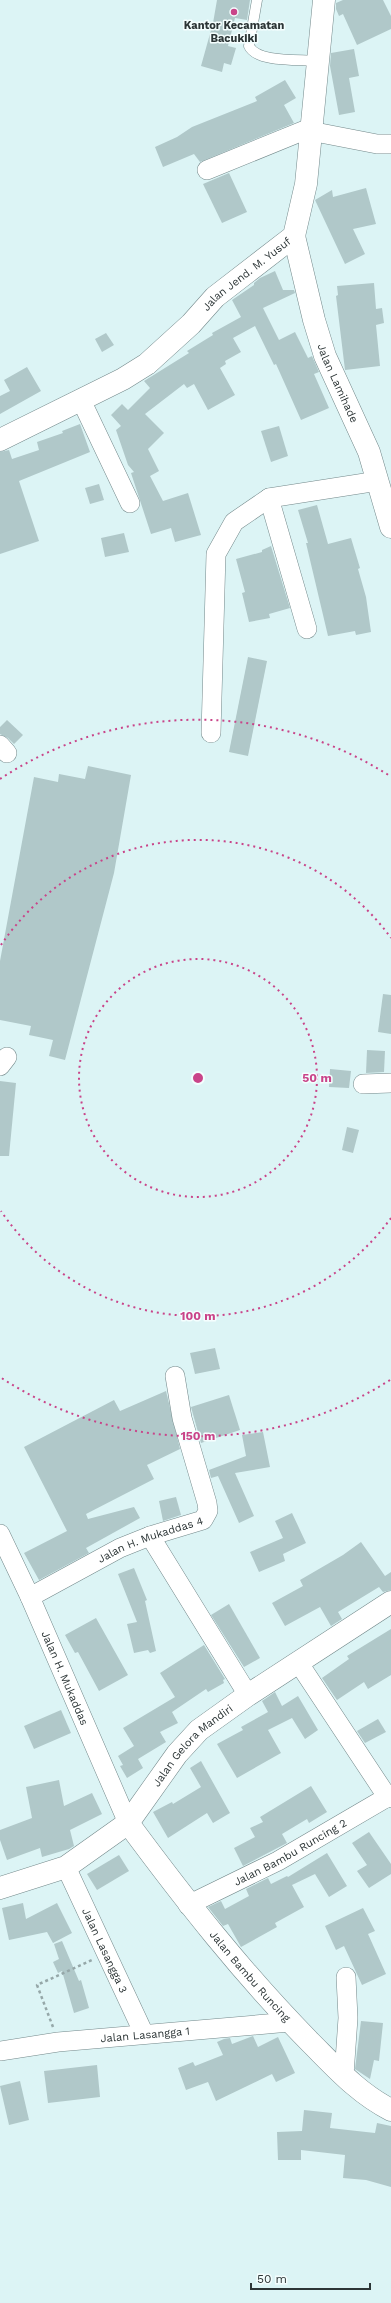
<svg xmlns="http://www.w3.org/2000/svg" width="391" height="2303" font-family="'Work Sans',sans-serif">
	<rect width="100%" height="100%" fill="#dcf4f5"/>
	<g fill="#b0c8c9">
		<polygon points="217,0 250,0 247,20 235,18 228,46 236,48 231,65 224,63 222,72 201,66 213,23"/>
		<polygon points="343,0 383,0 391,16 391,29 357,45 343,14 339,16 336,9 336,3"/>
		<polygon points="354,49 359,76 349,78 355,112 339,115 330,66 331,53"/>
		<polygon points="285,80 296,98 284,105 294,123 200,162 194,154 163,167 155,147 177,137 192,127 257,101 255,97"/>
		<polygon points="229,173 247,212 222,223 203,184"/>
		<polygon points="366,188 376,224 353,229 365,254 345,264 315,200 332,190 333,197"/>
		<polygon points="275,271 283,290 294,290 295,293 263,308 279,340 295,332 308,358 312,356 319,372 314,374 329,408 301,420 276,364 274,365 255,326 233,338 241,352 225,361 226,364 220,368 235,395 208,410 194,384 187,388 184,384 145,414 164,433 148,449 159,471 150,476 163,501 188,493 201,535 175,542 171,528 151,534 131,473 134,472 128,465 116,430 121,426 111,415 122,404 128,410 150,388 144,381 189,353 187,351 213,335 212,333 241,317 232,300 254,285 254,283 260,278"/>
		<polygon points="374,283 376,309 382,308 384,323 376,325 380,366 345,370 336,296 338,295 337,286"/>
		<polygon points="106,333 114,345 102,352 95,339"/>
		<polygon points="27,367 41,391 0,414 0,396 10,391 4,380"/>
		<polygon points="80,424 90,452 19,481 39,541 0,554 0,452 9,450 12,459 39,450 37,442 63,433 62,431"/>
		<polygon points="279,426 288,456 271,462 261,431"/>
		<polygon points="99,484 104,500 90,504 85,488"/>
		<polygon points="317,505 328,544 351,538 360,568 358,569 366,597 371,632 356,635 355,631 328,636 306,543 308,543 298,510"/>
		<polygon points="124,533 129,552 105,557 101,538"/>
		<polygon points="271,546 290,608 269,614 270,618 249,622 242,593 245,592 236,559 262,552 262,550"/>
		<polygon points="248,657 267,661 248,756 229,752"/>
		<polygon points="7,720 23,735 14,744 8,738 0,734 0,727"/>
		<polygon points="88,766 131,775 114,873 65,1060 49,1056 53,1040 29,1035 31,1026 0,1020 0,961 34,777 58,782 59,774 85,779"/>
		<polygon points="383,994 391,995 391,1034 378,1032"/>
		<polygon points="367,1050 385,1051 384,1072 366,1073"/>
		<polygon points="330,1069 351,1071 349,1088 329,1087"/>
		<polygon points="0,1081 16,1083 9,1156 0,1156"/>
		<polygon points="347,1127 359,1130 353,1153 342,1150"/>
		<polygon points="215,1348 220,1369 195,1374 190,1353"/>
		<polygon points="166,1391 180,1449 147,1465 154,1479 86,1514 88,1519 134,1507 140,1518 86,1548 89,1553 39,1580 24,1553 67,1531 24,1447 114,1400 120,1411"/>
		<polygon points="229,1395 240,1430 201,1443 191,1407"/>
		<polygon points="263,1432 270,1467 235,1473 254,1516 239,1523 218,1476 211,1478 209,1470 246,1456 242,1435"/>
		<polygon points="176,1497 181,1515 163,1521 159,1501"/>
		<polygon points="292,1513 306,1543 283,1554 285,1561 259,1572 250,1552 283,1538 275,1521"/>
		<polygon points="361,1542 385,1576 391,1572 391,1590 383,1592 379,1587 338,1612 342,1619 331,1626 320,1607 285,1626 272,1603 303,1586 300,1580 343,1555"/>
		<polygon points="134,1568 147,1600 145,1601 156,1651 150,1653 148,1650 134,1653 127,1624 137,1622 118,1574"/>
		<polygon points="229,1604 260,1658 244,1667 211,1615"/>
		<polygon points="96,1618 128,1675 99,1691 78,1652 75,1653 65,1635"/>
		<polygon points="391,1629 391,1675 368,1689 364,1682 337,1700 322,1678 349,1659 347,1656"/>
		<polygon points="204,1645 225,1679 223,1680 224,1683 208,1692 206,1689 172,1712 178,1723 160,1732 166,1742 138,1759 143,1768 127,1778 120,1766 123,1765 118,1756 134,1746 123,1728 175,1697 160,1673"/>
		<polygon points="275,1692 282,1706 298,1696 318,1730 305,1739 292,1718 268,1730 281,1753 237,1778 217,1744 243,1730 241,1727 268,1712 262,1701"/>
		<polygon points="61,1710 71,1733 34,1749 24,1726"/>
		<polygon points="378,1719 386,1732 365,1743 357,1731"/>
		<polygon points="201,1761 230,1813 213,1823 207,1813 168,1838 153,1812 172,1802 173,1804 201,1787 190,1768"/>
		<polygon points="59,1780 64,1806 92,1793 102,1814 70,1830 74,1846 69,1849 42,1857 40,1848 7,1860 0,1840 0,1830 32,1818 26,1787"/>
		<polygon points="311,1786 327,1812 309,1823 307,1819 282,1834 287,1843 243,1866 234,1848 255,1837 250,1828 263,1822 260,1817"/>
		<polygon points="369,1832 391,1864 391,1874 369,1888 357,1871 367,1865 352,1843"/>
		<polygon points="327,1853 347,1886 329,1897 315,1874 292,1885 304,1907 275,1923 277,1927 241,1947 228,1924 223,1926 208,1907 221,1901 225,1909 249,1896 246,1889 268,1878 271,1884 287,1876 288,1877"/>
		<polygon points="119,1855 129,1871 97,1890 87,1874"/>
		<polygon points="23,1903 26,1919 57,1903 72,1933 53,1943 47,1932 9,1940 2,1908"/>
		<polygon points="363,1908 375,1931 368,1934 386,1974 362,1985 344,1946 336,1950 325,1926"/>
		<polygon points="62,1941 79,1981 81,1980 89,2008 74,2013 62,1971 58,1973 53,1962 59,1959 54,1944"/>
		<polygon points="361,2021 383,2023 379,2061 374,2060 370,2079 355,2069"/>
		<polygon points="253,2036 258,2047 278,2037 295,2073 276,2082 272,2074 216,2101 208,2082 186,2090 178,2068 193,2062 195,2066 223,2055 217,2042 224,2039 230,2038 232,2044"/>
		<polygon points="97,2065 100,2097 48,2103 44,2071"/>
		<polygon points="20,2081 29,2120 9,2125 0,2086"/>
		<polygon points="304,2110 332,2113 330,2128 375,2133 377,2123 391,2126 391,2187 366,2180 343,2178 345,2155 301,2150 301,2160 278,2160 277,2132 302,2131"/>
	</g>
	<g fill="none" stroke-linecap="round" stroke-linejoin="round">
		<g stroke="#73888a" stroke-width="11">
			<path id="lane" d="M257 0 249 46C257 63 300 59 318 61"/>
		</g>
		<g stroke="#73888a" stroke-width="20">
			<g id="street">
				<polyline points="310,131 377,144 391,144"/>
				<polyline points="207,170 310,128"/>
				<polyline points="81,400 130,503"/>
				<polyline points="269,498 307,629"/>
				<polyline points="211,733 216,554 234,522 269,498 378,481"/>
				<polyline points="0,745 7,753"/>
				<polyline points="0,1066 7,1057"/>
				<polyline points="363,1084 391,1083"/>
				<path id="s1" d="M0 1534 30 1597 128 1823"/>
				<polyline points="150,1536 248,1695"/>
				<path id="s2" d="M30 1597 120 1548 150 1536 203 1520 208 1511 207 1503 182 1418 175 1376"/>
				<polyline points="298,1662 388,1798"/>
				<path id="s3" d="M66 1867 144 2034"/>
				<path id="s4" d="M188 1905 278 1861 391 1795"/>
				<path id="s5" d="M0 2051 58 2042 290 2022"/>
				<polyline points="344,2075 348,2018 346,1977"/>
			</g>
		</g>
		<g stroke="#73888a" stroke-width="23">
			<g id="secondary">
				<path id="s6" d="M294 236 314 320 325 356 369 452 391 527"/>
				<path id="s7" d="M128 1823C185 1900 243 1974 310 2042 336 2068 358 2093 391 2110"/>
				<path id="s8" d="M0 1888 66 1867 128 1823 177 1754 199 1730 248 1695 391 1602"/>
			</g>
		</g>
		<g stroke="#73888a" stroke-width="23">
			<g id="highway">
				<path id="s9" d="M0 440 123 379 147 364 191 324 215 297 294 236 306 184 324 0"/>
			</g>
		</g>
		<polyline stroke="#95a7a8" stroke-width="2.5" stroke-dasharray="3 3" stroke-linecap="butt" points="53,2027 37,1985 92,1960"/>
		<use href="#lane" stroke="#fff" stroke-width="10"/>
		<use href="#street" stroke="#fff" stroke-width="19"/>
		<use href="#secondary" stroke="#fff" stroke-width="22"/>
		<use href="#highway" stroke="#fff" stroke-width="22"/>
	</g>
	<g fill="none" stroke="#c94489" stroke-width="2" stroke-dasharray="2 4">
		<circle cx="198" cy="1078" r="119"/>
		<path d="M391 1218A238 238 0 0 1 1 1211M1 945A238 238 0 0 1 391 938"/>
		<path d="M390 1380A358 358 0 0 1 0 1377M0 779A358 358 0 0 1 390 776"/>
	</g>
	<circle fill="#c94489" stroke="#f4fefe" stroke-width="1.5" cx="234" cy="12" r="4"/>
	<g text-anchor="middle" stroke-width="3" stroke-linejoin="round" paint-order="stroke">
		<g font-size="11" font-weight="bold" fill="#2c3536" stroke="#f4fefe">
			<text x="234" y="29">Kantor Kecamatan<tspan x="234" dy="13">Bacukiki</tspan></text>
		</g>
		<g font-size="11" fill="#2c3536" stroke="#f4fefe">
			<text dy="4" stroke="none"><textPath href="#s9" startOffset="300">Jalan Jend. M. Yusuf</textPath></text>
			<text dy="4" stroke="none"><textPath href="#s6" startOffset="154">Jalan Lamihade</textPath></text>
			<text dy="4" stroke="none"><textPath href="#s2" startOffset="134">Jalan H. Mukaddas 4</textPath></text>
			<text dy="4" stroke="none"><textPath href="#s1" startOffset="158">Jalan H. Mukaddas</textPath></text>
			<text dy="4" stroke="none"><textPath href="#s8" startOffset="247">Jalan Gelora Mandiri</textPath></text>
			<text dy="4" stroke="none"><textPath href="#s4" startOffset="115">Jalan Bambu Runcing 2</textPath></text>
			<text dy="4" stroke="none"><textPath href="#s3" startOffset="92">Jalan Lasangga 3</textPath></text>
			<text dy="4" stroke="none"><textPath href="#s7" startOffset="196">Jalan Bambu Runcing</textPath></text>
			<text dy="4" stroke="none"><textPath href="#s5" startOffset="146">Jalan Lasangga 1</textPath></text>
		</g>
	</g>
	<circle cx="198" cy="1078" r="6" fill="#c94489" stroke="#f4fefe" stroke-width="2"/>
	<g font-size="12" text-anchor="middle" font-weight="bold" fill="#c94489" stroke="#f4fefe" stroke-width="3" stroke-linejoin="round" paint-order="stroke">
		<text x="317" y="1082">50 m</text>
		<text x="198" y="1320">100 m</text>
		<text x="198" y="1440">150 m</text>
	</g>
	<path d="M251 2283v6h119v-6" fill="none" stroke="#2c3536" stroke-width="2"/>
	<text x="257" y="2283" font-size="12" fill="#2c3536" stroke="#f4fefe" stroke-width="3" paint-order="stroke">50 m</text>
</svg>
